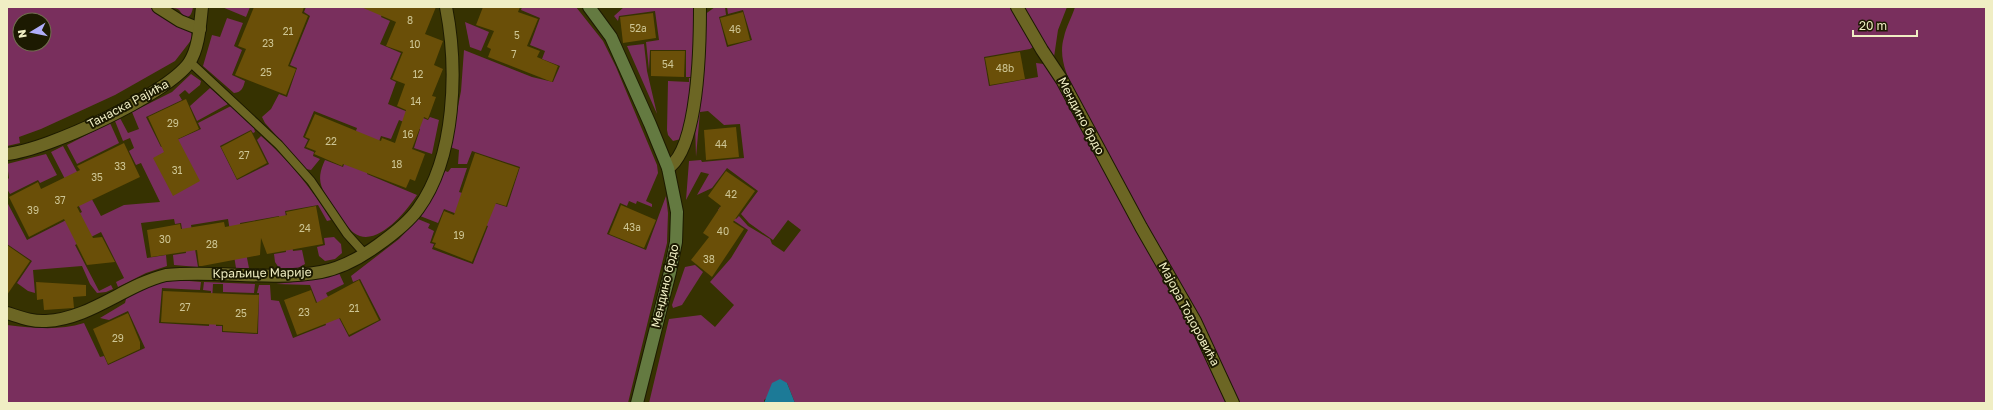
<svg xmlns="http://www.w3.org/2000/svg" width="1993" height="410" font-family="'Golos Text',sans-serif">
	<rect width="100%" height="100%" fill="#363201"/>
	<g fill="#792f5d" fill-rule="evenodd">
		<path d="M7 7H153L191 30 192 39 175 61 115 95 41 129 19 137 20 143 7 146ZM20 20H44V44H20Z"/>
		<path d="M165 7H193C192 13 191 17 184 18 177 4 178 11 165 7Z"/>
		<polygon points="222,7 250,7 246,17"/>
		<path d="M306 7H385L381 17 390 21 380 44 401 53 390 79 396 82 388 104 428 120 430 117 439 120 432 154 414 148 420 129 399 120 391 139 381 136 367 174 417 195C406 212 376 249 354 233 345 226 330 201 323 190 318 179 320 171 325 160L343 167 357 128 314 111 303 137 308 140 304 148 314 152 313 156 320 159 311 170 306 169 265 123 262 117 271 109 279 94 287 97 297 68 290 65 310 16 304 12Z"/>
		<path d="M522 7H576L603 41 616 67 657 165 658 173 646 201 652 204V207L637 201 636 204 629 201 627 206 620 203 607 234 646 250 666 196 668 213 667 243 628 403H7V325C34 328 58 331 84 323L100 357 104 356 108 365 145 348 128 311 109 320 100 318 125 303 126 299C155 281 167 279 201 282L200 290 162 288 159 323 209 326 211 291 203 290 204 282 255 284 254 293 223 292V284H213L212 301 217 302 216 326H222V332L258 334 259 293H257L259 285H270L271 300 279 301 293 338 326 325 310 285 276 284 318 279 339 273 344 284 326 293 349 337 381 320 360 279 353 282 351 276 399 239 418 219 430 224 428 228 434 231 430 243 434 244 432 249 473 264 488 226 444 209 438 223 420 216 432 197 445 171 448 172 451 168H467L459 192 507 207 520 167 472 151 467 164H458L459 150 450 147 461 91 464 50 532 77 553 82 560 66 542 59 545 51 530 45 540 18 521 10Z"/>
		<polygon points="624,7 694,7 696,21 692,77 686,77 686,50 650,50 649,70 646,42 659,40 655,11 619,16 618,21 614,16"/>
		<polygon points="715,7 725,7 726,15 719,17 727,47 752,40 743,10 728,14 727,7 1014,7 1033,47 1030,49 984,57 989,86 1038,77 1036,63 1044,64 1050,69 1200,337 1228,403 795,403 787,383 764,400 764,403 649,403 669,319 701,315 715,327 734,305 710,282 731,258 748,230 718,210 720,207 736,219 739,216 748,226 770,239 772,244 784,252 801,230 788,220 773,240 749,223 741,214 758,191 727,168 712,188 697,195 709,174 701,172 686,200 689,161 701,160 702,162 744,158 740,124 724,125 708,111 700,112 696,157 695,124 704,15"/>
		<polygon points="1024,7 1067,7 1058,30 1054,57 1051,56"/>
		<path d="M1075 7H1986V403H1236L1151 235 1074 92C1067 75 1058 57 1064 37 1066 27 1072 17 1075 7Z"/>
		<path d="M227 18 243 23 234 46 242 50 232 75 245 81C243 88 242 92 234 93L203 66 212 35 220 37Z"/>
		<polygon points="465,22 489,32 481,51 470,47"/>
		<polygon points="644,44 647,71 657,114 627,46"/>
		<path d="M191 74 201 81 200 85 189 94 185 90 179 95 182 100 146 117 161 147 201 129 198 123 231 106 254 128 255 132 253 133 251 130 220 146 237 180 269 164 257 140 261 136C289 160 312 189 331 220L327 221 318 205 285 211 288 228 282 229 279 216 240 223 249 268H236L228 219 191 225 198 267 174 265 173 255 186 253 181 223 175 224 174 219 141 223 147 258 166 255 167 266 146 273 118 287 116 282 124 278 101 232 75 245 99 291 111 285 113 289 106 292 97 293 90 284 82 266 33 270 35 293 28 291 17 283 32 261 7 244V202L27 240 82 212 51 152 63 146 101 216 124 205 160 202 141 163 136 165 129 151 134 148 130 138 123 141 115 121 120 118 128 133 139 129 132 112 172 92Z"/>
		<polygon points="689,78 692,78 686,122 681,139 673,141 668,135 667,130 668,81 689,82"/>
		<polygon points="210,88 228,104 197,121 190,106"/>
		<polygon points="110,123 119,143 77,164 67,145"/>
		<polygon points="46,154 57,175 40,183 38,180 10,194 7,189 7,180 9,178 7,164"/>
		<polygon points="289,232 293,251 302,250 305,264 298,268 279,268 275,262 274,254 286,252 283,233"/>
		<polygon points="334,237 341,244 342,253 335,259 325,261 319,256 317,247 325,245 324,238"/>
		<polygon points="695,265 703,272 682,305 673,308 672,305 685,267"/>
	</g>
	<polygon fill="#1c7a97" points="780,379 787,383 795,403 764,403 772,383"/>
	<g fill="#6a4f08">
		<polygon points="254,7 304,7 302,13 308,16 288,66 296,69 286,95 235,75 246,49 238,46"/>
		<polygon points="361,7 436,7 425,34 443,41 434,65 443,69 432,96 436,97 428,119 424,117 412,149 425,154 415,181 410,179 406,188 343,164 342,166 314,154 316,151 306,147 310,139 305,137 315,114 381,141 382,138 395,143 406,110 397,106 405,84 392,79 403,52 386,46 396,22"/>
		<polygon points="483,7 520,7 518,12 538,19 527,46 540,51 537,57 558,66 552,82 488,57 491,49 487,47 494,31 476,25"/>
		<polygon points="743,12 750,40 728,45 720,18"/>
		<polygon points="653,13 656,38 623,43 620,17"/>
		<polygon points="651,51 685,51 684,77 651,76"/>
		<polygon points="1020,52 1025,79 990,85 985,58"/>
		<polygon points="186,99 199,129 178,139 200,181 173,196 153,158 164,152 148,117"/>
		<polygon points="736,127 739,157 706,160 704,130"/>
		<polygon points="251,131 267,163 237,179 221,147"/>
		<polygon points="124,143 140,177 77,207 93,238 102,237 115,262 87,265 64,219 29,237 9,197 38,182 41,189 80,170 77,166"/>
		<polygon points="475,153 519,168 506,206 496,203 472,262 434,247 436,243 432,242 444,211 454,215"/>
		<polygon points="726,171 755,191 733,222 744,229 712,277 691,260 709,237 703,233 721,206 708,196"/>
		<polygon points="621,205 656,220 644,248 609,234"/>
		<polygon points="316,206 323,244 267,254 261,238 260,255 202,266 199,266 197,250 151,257 147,230 180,224 181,229 224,222 225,227 287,215 286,212"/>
		<polygon points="7,245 30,261 7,295"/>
		<polygon points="359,280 379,320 349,335 340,318 297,335 284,300 311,290 316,303"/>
		<polygon points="36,282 86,285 86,296 73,297 74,308 44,310 43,299 37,300"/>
		<polygon points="163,291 259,295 257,333 223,331 223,325 161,322"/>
		<polygon points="128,313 140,342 140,349 108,364 93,329"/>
	</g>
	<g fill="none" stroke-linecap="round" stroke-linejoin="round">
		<g stroke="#1c1a01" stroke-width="10">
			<polyline id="lane" points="190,62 279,145 311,181 347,234 365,254"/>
		</g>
		<g stroke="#1c1a01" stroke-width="14">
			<g id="street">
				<polyline points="158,7 180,21 200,29"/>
				<polyline points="1017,7 1042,50 1062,80 1141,227 1195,321 1233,403"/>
				<path d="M7 154C47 150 166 95 189 63 199 48 200 25 202 7"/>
				<path d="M668 168C699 148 700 43 700 7"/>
				<path d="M7 313C20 317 32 322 46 321 90 319 125 285 166 275 217 270 270 281 321 272 342 268 360 258 378 245 392 235 408 223 418 209 456 157 458 68 446 7"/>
			</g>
		</g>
		<g stroke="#1c1a01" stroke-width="14">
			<polyline id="secondary" points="589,7 611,37 650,124 668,168 677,212 676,242 670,272 637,403"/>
		</g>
		<use href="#lane" stroke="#6c6624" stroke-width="8"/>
		<use href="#street" stroke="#6c6624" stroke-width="12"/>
		<use href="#secondary" stroke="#647a41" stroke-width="12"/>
	</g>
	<g text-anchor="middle" stroke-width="4" stroke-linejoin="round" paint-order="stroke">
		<g font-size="10" fill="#cec695">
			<text x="410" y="24">8</text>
			<text x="638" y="32">52a</text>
			<text x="735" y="33">46</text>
			<text x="288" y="35">21</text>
			<text x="517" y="39">5</text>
			<text x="268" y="47">23</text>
			<text x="415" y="48">10</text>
			<text x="514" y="58">7</text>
			<text x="668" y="68">54</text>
			<text x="1005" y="72">48b</text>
			<text x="266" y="76">25</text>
			<text x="418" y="78">12</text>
			<text x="416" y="105">14</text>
			<text x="173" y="127">29</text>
			<text x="408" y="138">16</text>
			<text x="331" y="145">22</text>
			<text x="721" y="148">44</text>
			<text x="244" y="159">27</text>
			<text x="397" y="168">18</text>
			<text x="120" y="170">33</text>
			<text x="177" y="174">31</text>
			<text x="97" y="181">35</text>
			<text x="731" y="198">42</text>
			<text x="60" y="204">37</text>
			<text x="33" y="214">39</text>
			<text x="632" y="231">43a</text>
			<text x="305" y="232">24</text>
			<text x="723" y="235">40</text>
			<text x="459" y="239">19</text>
			<text x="165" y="243">30</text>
			<text x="212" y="248">28</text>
			<text x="709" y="263">38</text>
			<text x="185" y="311">27</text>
			<text x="354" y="312">21</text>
			<text x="304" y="316">23</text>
			<text x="241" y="317">25</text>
			<text x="118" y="342">29</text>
		</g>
		<g font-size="12" fill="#f0eec4" stroke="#1c1a01">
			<text transform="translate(128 104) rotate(-28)" y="4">Танаска Рајића</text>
			<text transform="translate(1081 116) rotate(62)" y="4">Мендино брдо</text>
			<text transform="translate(262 273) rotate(-1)" y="4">Краљице Марије</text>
			<text transform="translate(665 286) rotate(-77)" y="4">Мендино брдо</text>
			<text transform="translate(1189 314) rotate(62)" y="4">Мајора Тодоровића</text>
		</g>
	</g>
	<rect width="1993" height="410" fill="none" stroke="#f0eec4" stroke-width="16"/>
	<g transform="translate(32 32) rotate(260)"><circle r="19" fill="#1c1a01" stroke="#716f4f"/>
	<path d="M0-3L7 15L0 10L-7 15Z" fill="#b0aefa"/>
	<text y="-6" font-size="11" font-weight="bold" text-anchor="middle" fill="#f0eec4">N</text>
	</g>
	<path d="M1853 30v6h64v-6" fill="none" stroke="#f0eec4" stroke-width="2"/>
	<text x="1859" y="30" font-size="12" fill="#f0eec4" stroke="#1c1a01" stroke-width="3" paint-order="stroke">20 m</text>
</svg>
